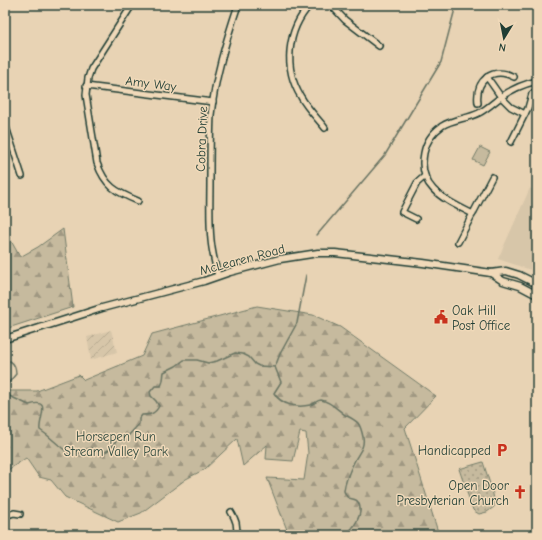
<svg xmlns="http://www.w3.org/2000/svg" width="542" height="540" font-family="'Comic Neue',sans-serif">
	<defs>
		<pattern id="industrial-furrows" width="10" height="10" patternUnits="userSpaceOnUse"><rect width="10" height="10" fill="#d7c6a9"/><path d="M-1 1l2-2M0 10L10 0M9 11l2-2" fill="none" stroke="#b8ab92"/></pattern>
		<pattern id="grass-dots" width="8" height="8" patternUnits="userSpaceOnUse"><rect width="8" height="8" fill="#c6ba9e"/><path d="M2 2h.1M6 6h.1" fill="none" stroke="#a09882" stroke-width="1.8" stroke-linecap="round"/></pattern>
		<pattern id="forest-firs" width="22" height="20" patternUnits="userSpaceOnUse"><rect width="22" height="20" fill="#c6ba9e"/><path d="M5 1l3.5 6h-7zM16 11l3.5 6h-7z" fill="#a09882"/></pattern>
	</defs>
	<rect width="100%" height="100%" fill="#e8d3b4"/>
	<filter id="ink" filterUnits="userSpaceOnUse"><feTurbulence type="fractalNoise" baseFrequency=".025" numOctaves="2"/><feDisplacementMap in="SourceGraphic" scale="8" xChannelSelector="R" yChannelSelector="G"/><feConvolveMatrix kernelMatrix="1 2 1 2 8 2 1 2 1" color-interpolation-filters="sRGB"/></filter>
	<g filter="url(#ink)">
		<polygon fill="#d7c6a9" points="530,188 537,192 537,272 498,259"/>
		<polygon fill="url(#industrial-furrows)" points="111,330 117,352 91,360 87,337"/>
		<polygon fill="url(#grass-dots)" stroke="#727c69" points="483,462 492,490 494,499 495,502 494,507 487,512 479,514 474,511 473,510 459,469"/>
		<g fill="url(#forest-firs)" stroke="#727c69">
			<polygon points="63,229 73,307 5,329 5,230 20,257 38,247"/>
			<polygon points="257,306 313,315 340,327 436,396 405,428 439,535 289,535 267,478 304,480 308,453 306,433 300,432 293,461 266,459 267,445 243,466 237,439 205,469 186,479 141,513 118,522 65,497 51,480 39,477 26,458 5,472 5,391 37,391 79,375 84,380 142,356 152,334"/>
		</g>
		<polygon fill="#c6ba9e" stroke="#727c69" points="480,147 490,152 483,165 473,160"/>
		<g fill="none" stroke-linecap="round" stroke-linejoin="round">
			<g stroke="#697463" stroke-width="1.5">
				<polyline points="317,235 385,155 441,62 456,5"/>
				<polyline points="5,322 6,325"/>
				<polyline points="275,367 280,354 297,323 306,275"/>
				<path d="M5 387 16 374C16 368 15 364 10 361"/>
				<path d="M5 394 29 405C53 397 38 420 40 430L47 435 68 453 74 454 79 453 84 450 91 448 100 452H105L110 449 117 439 128 436 139 424V419L142 415C150 415 155 414 159 406L156 401 151 396 150 392 155 386H161C164 381 163 377 164 372L176 366 184 360H197L208 363 217 361 235 353 243 354 249 357 255 364 259 366 275 367 281 382 274 393C281 405 297 408 310 405 314 404 317 400 321 400 330 401 338 410 345 415 349 417 354 419 358 423 361 427 362 432 363 437 365 448 358 453 354 462 349 472 345 481 344 491 344 492 347 496 347 497 351 500 356 498 358 502 365 513 353 530 344 535"/>
			</g>
			<g stroke="#1f3d34" stroke-width="8">
				<g id="minor">
					<path d="M132 5 91 69 88 78 86 95 97 163C105 186 116 192 138 201"/>
					<path d="M310 5C287 30 283 68 301 97 307 108 317 118 325 128"/>
					<polyline points="331,5 345,20 379,46"/>
					<polyline points="487,77 501,97 511,107 525,114"/>
					<polyline points="86,86 213,102"/>
					<path d="M478 103C475 80 493 66 514 77"/>
					<polyline points="5,124 22,176"/>
					<polyline points="511,142 528,108 532,94"/>
					<path d="M473 214C446 200 417 189 424 153 426 142 432 133 442 126 453 119 467 119 479 113 487 109 494 102 501 97 512 89 524 84 537 81"/>
					<polyline points="416,219 402,212 417,183 425,176"/>
					<polyline points="458,242 492,177"/>
					<path d="M218 276C215 264 212 252 211 240 209 221 210 201 210 182 210 160 210 137 211 115 215 77 226 41 238 5"/>
					<path d="M231 512C236 520 238 526 236 535"/>
					<polyline points="5,516 14,513 20,514"/>
					<polyline points="157,535 157,534"/>
				</g>
			</g>
			<g stroke="#1f3d34" stroke-width="9">
				<g id="major">
					<polyline points="491,273 506,271 519,275 537,284"/>
					<polyline points="5,339 102,308 204,281 230,272 280,259 318,253 335,253 380,258 423,263 491,273 503,281 520,286 537,295"/>
				</g>
			</g>
			<use href="#minor" stroke="#f0d9b9" stroke-width="5"/>
			<use href="#major" stroke="#f0d9b9" stroke-width="6"/>
		</g>
	</g>
	<defs>
		<g id="civic-bare" transform="scale(1.08)"><path d="M-.6-6.5H3V-4.5H.6V-3L4-1V1h2V6H-6V1h2V-1L-.6-3ZM-1.2 2.5V6h2.4V2.5Z" fill="#c8321e" stroke="#f0d9b9" stroke-width="2.5" paint-order="stroke"/></g>
		<g id="parking-bare" transform="scale(1.08)"><path d="M-3.5-5.5H1a3.5 3.5 0 0 1 0 7H-1V5.5H-3.5ZM-1-3.4V-.6H.8a1.4 1.4 0 0 0 0-2.8Z" fill="#c8321e" stroke="#f0d9b9" stroke-width="2.5" paint-order="stroke"/></g>
		<g id="church-bare" transform="scale(1.08)"><path d="M-1.2-6h2.4v3.5h3.3v2.4h-3.3V6h-2.4V-.1h-3.3v-2.4h3.3Z" fill="#c8321e" stroke="#f0d9b9" stroke-width="2.5" paint-order="stroke"/></g>
	</defs>
	<g fill-rule="evenodd">
		<use href="#civic-bare" x="441" y="317"/>
		<use href="#parking-bare" x="502" y="450"/>
		<use href="#church-bare" x="520" y="492"/>
	</g>
	<g text-anchor="middle" stroke-width="3" stroke-linejoin="round" paint-order="stroke">
		<g font-size="13" fill="#1f3d34" stroke="#f0d9b9">
			<text transform="translate(151 83) rotate(7)" y="5">Amy Way</text>
			<text transform="translate(201 139) rotate(-88)" y="5">Cobra Drive</text>
			<text transform="translate(242 259) rotate(-15)" y="5">McLearen Road</text>
		</g>
		<g font-size="13" fill="#1f3d34" stroke="#f0d9b9" text-anchor="end">
			<text x="452" y="315" text-anchor="start">Oak Hill<tspan x="452" dy="15">Post Office</tspan></text>
			<text x="491" y="455">Handicapped</text>
			<text x="509" y="490">Open Door<tspan x="509" dy="15">Presbyterian Church</tspan></text>
		</g>
		<g font-size="13" fill="#304a3f" stroke="#f0d9b9">
			<text x="116" y="441">Horsepen Run<tspan x="116" dy="15">Stream Valley Park</tspan></text>
		</g>
	</g>
	<rect width="542" height="540" fill="none" stroke="#f0d9b9" stroke-width="20"/>
	<rect x="10" y="10" width="522" height="520" fill="none" stroke="#1f3d34" stroke-width="1.5" filter="url(#ink)"/>
	<g transform="translate(504 38) rotate(190)" stroke="#f0d9b9" stroke-width="3" paint-order="stroke">
	<path d="M0-3L7 15L0 10L-7 15Z" fill="#1f3d34"/>
	<text y="-6" font-size="11" font-weight="bold" text-anchor="middle" fill="#1f3d34">N</text>
	</g>
</svg>
